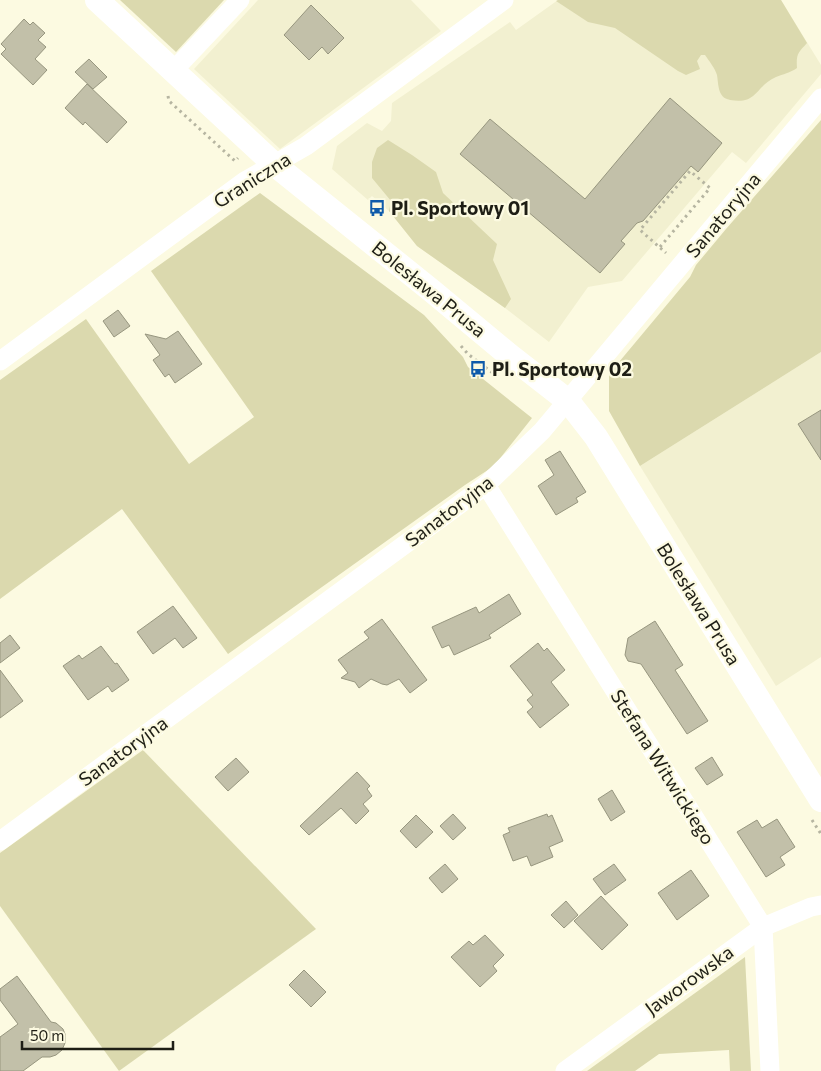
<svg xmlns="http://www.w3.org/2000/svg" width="821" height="1071" font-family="Commissioner,sans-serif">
	<rect width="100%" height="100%" fill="#fcfae1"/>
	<g fill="#f2f0d0">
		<polygon points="258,0 411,0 441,31 280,149 194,69"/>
		<polygon points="558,0 781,0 821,65 821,74 746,163 732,152 622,281 588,287 549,342 505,308 417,246 389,211 372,196 368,200 332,169 337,146 367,123 382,131 391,121 392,103 510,22 516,30"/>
		<polygon points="821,352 821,657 776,686 640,466"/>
	</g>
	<g fill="#dbd9ae">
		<polygon points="120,0 224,0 176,52"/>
		<path d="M558 0H781L807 43C798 53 796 54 797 68 790 73 783 74 776 77 755 86 758 105 730 100 727 99 723 98 721 94 718 89 718 81 717 75 715 68 709 61 705 55H701L697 61 700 69 686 75 678 71 615 28 588 22 556 1Z"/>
		<polygon points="821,120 821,352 640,466 609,411 609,374 690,277 696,265 726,229"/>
		<polygon points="388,140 412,155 436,172 443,193 497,244 493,260 511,299 505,308 417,246 389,211 391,201 372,178 372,162 377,148"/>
		<polygon points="260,193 424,315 463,357 468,367 532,418 494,466 465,485 228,654 122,509 0,599 0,380 86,319 189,464 254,417 151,271"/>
		<polygon points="143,750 316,929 119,1071 0,906 0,853"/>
		<polygon points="745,957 751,1071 730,1071 729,1050 659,1054 635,1071 587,1071"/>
	</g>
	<g fill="#c2c0a9" stroke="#97967f">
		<polygon points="311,5 344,38 328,54 322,47 309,60 284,35"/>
		<polygon points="24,19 30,25 33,22 45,33 38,40 46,47 35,59 47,70 33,85 1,54 6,49 1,44"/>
		<polygon points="89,59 107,77 93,89 75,72"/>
		<polygon points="87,84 127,122 107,143 85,122 83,125 65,108"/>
		<polygon points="670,98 722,143 698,172 691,166 643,221 637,223 621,241 625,244 600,273 460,154 490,119 585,199"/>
		<polygon points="118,310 130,326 114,337 103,321"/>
		<polygon points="178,331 202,364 175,383 169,374 165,377 153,360 160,355 145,334 166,339"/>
		<polygon points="821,410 821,460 798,424"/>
		<polygon points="560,451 586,492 576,498 578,502 556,515 538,486 554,475 545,460"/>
		<polygon points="509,594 521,614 489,635 491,638 454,655 449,645 442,648 432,627 476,607 479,613"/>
		<polygon points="173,606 197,638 183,648 175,638 153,654 137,632"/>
		<polygon points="382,619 427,680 410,693 399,679 387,685 382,684 371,679 359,688 355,682 341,678 348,673 338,660 369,638 364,632"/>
		<polygon points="655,621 683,665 675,670 708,721 687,734 641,664 628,661 625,655 628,638"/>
		<polygon points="10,635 20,648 0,663 0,643"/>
		<polygon points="538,643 544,651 547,648 565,670 551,682 569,705 540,728 527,712 533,707 527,700 533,695 510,666"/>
		<polygon points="101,646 115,664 117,663 129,680 112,692 108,686 88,700 63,666 79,655 82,659"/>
		<polygon points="0,670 23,701 0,718"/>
		<polygon points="712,757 723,775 707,785 695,768"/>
		<polygon points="236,758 249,772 228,791 215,777"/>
		<polygon points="357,772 370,786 367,789 372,796 363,804 369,811 356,824 341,808 309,835 300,826"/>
		<polygon points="612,790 625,812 611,821 598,799"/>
		<polygon points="453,814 466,828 453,840 440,826"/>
		<polygon points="547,814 548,817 552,815 563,841 549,847 553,857 531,866 527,856 513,861 503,835 510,832 508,828"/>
		<polygon points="416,815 433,832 416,848 400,831"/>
		<polygon points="777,819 795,847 780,857 785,865 766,877 737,832 757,820 762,828"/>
		<polygon points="445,864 458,879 442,893 429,878"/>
		<polygon points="614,864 626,880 605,895 593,879"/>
		<polygon points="691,870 709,896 677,920 658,893"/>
		<polygon points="601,896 628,925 602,950 574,921"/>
		<polygon points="566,901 578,915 564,928 551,915"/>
		<polygon points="485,935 504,955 493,966 497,971 480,987 451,957 469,941 473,945"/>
		<polygon points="304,970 326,992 311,1007 289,985"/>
		<polygon points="17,976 51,1022 56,1023 63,1029 65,1034 65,1043 62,1050 56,1055 50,1057 42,1057 23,1071 0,1071 0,1037 18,1024 0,1000 0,989"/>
	</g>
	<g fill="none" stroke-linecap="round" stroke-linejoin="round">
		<g stroke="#b6b5a1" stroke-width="3" stroke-dasharray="2.5 4" stroke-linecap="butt">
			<polyline points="168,96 169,101 235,161 238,158"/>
			<polyline points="660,247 710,188 690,171 640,230 666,253"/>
			<polyline points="461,346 468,354 498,377"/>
			<polyline points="812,820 821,834"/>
		</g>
		<g stroke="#fff" stroke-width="19">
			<polyline points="173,71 240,0"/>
			<polyline points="0,361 245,181 306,146 504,0"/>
			<polyline points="486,485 763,927 770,1071"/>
			<polyline points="0,841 486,485 542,431 821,98"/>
			<polyline points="565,1071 763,927 811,907 821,905"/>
		</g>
		<polyline stroke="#fff" stroke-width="24" points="97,0 275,165 432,291 509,355 568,401 596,437 821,800"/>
	</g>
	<defs>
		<g id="bus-bare" transform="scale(1.35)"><path d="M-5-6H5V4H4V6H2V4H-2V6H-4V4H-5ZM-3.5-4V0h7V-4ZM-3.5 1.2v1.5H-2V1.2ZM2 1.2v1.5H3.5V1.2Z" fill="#0f5baa" stroke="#fcfae1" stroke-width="2.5" paint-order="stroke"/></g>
	</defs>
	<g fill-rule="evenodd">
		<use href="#bus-bare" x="377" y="208"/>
		<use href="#bus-bare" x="478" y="369"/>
	</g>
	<g text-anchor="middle" stroke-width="4.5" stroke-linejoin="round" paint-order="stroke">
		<g font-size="19" fill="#1e1e15" stroke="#fcfae1">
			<text transform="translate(252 180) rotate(-32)" y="7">Graniczna</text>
			<text transform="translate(723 215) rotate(-50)" y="7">Sanatoryjna</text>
			<text transform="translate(429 289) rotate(39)" y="7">Bolesława Prusa</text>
			<text transform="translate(449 511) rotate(-37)" y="7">Sanatoryjna</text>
			<text transform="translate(699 604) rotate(58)" y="7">Bolesława Prusa</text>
			<text transform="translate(123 751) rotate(-36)" y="7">Sanatoryjna</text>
			<text transform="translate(663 767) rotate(58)" y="7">Stefana Witwickiego</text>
			<text transform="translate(689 980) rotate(-36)" y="7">Jaworowska</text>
		</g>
		<g font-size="19" font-weight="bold" fill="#1e1e15" stroke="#fcfae1" text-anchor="start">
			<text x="391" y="215">Pl. Sportowy 01</text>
			<text x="492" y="376">Pl. Sportowy 02</text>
		</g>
	</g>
	<path d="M22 1041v8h151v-8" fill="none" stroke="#1e1e15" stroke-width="2.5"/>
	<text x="30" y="1041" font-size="15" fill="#1e1e15" stroke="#fcfae1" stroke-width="4" paint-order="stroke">50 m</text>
</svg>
